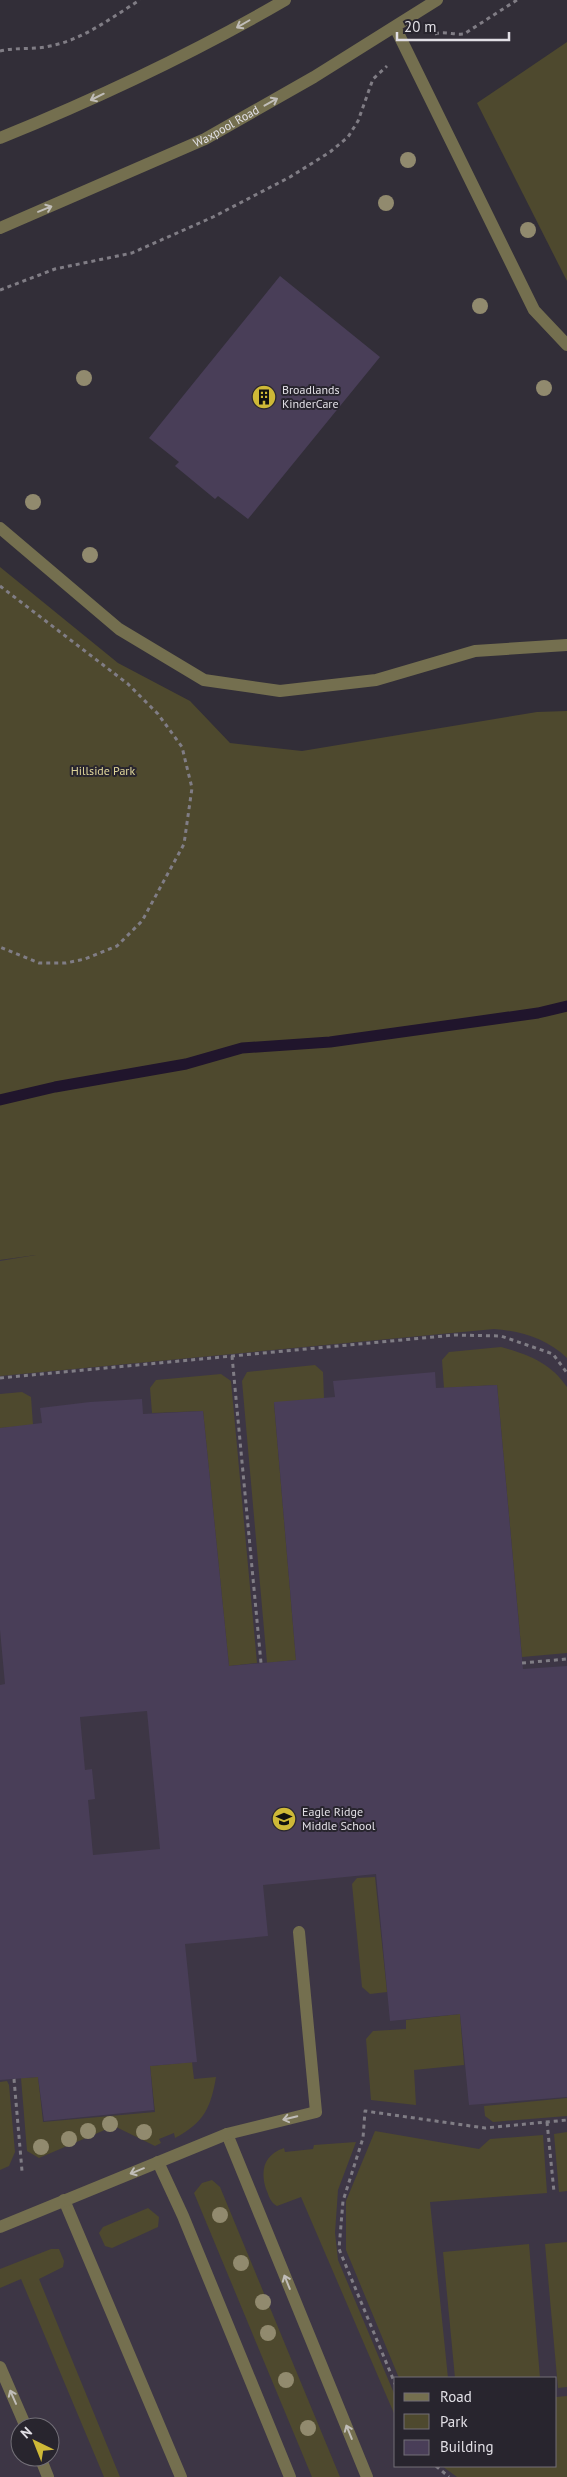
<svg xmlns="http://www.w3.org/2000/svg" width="567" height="2477" font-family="'PT Sans',sans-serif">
	<rect width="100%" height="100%" fill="#322e38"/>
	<path fill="#3d3645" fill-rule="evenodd" d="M415 1198 567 1252V2477H0V1260ZM396 2378H556V2466H396ZM20 2427H50V2457H20Z"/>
	<g fill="#4e492e">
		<polygon points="567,42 567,281 477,103"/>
		<path d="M0 567 118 663 190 701 230 743 302 751 537 712 567 711V1358C547 1339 521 1331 494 1329L0 1376V1261L36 1255 0 1260Z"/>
		<path d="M501 1347C528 1354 551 1363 567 1387V1653L522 1657 497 1385 444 1388 442 1360 449 1352Z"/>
		<polygon points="315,1365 323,1372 324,1399 274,1403 296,1660 267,1663 242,1381 247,1372"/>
		<polygon points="221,1374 231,1381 257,1663 229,1666 203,1411 152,1413 150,1388 156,1380"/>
		<polygon points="22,1392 31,1397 33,1425 0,1428 0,1394"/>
		<polygon points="375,1877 387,1992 370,1994 362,1987 352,1884 357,1878"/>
		<polygon points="460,2014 464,2065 414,2070 416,2105 371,2100 366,2039 373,2031 406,2029 406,2020"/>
		<path d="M192 2062 194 2079 216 2077C211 2107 204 2123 175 2138L174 2133 159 2139 161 2143 155 2146 114 2126 39 2158 27 2151 21 2078 38 2077 43 2122 155 2112 150 2066Z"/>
		<polygon points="7,2081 9,2085 15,2152 9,2166 0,2170 0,2082"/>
		<polygon points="567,2098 567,2116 493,2122 485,2116 484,2106"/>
		<polygon points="375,2131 479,2149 490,2139 543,2135 547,2193 430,2202 448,2378 399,2378 346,2250 346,2201"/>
		<polygon points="567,2132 567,2191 559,2192 554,2134"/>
		<path d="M356 2142 338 2190 335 2233 338 2260 396 2398V2418L301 2197 277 2206C270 2202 269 2196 266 2189 260 2170 264 2155 284 2148L285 2152 313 2149 314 2145Z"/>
		<polygon points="212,2180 220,2187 340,2477 312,2477 194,2193 202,2183"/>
		<polygon points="148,2208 159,2217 158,2227 112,2248 105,2246 99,2233 103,2227"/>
		<polygon points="567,2242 567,2387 558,2388 545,2244"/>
		<polygon points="529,2244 540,2378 455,2378 443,2252"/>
		<polygon points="51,2249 59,2249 64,2261 63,2267 39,2279 120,2477 104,2477 21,2279 0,2288 0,2269"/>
		<polygon points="567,2396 567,2477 457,2477 442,2466 556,2466 556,2397"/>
	</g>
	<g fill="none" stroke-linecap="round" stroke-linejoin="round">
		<polyline stroke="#20152c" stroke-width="11" points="0,1100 55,1087 186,1064 242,1048 330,1042 538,1013 567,1006"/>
	</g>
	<g fill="#493e58" fill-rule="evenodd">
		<polygon points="280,276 380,357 248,519 218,496 215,499 175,466 179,462 149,438"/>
		<path d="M435 1372 436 1388 497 1385 523 1669 567 1666V2097L469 2105 460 2014 390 2021 376 1874 263 1885 268 1936 185 1944 197 2062 150 2066 154 2110 44 2121 38 2077 0 2080V1685L5 1684 0 1630V1428L42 1423 40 1408 90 1402 142 1399 143 1414 203 1411 229 1666 296 1660 274 1402 335 1397 333 1381ZM147 1711 160 1849 93 1855 88 1800 95 1799 92 1769 85 1770 80 1717Z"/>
	</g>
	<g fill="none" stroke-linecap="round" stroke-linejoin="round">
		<g stroke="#807d85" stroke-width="3" stroke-dasharray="4 4" stroke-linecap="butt">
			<path d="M435 34C444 31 454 35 464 34L517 0"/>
			<path d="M0 51C17 47 34 50 50 46 83 40 112 17 140 0"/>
			<polyline points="0,290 55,269 132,253 213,217 290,177 330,152 348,137 358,121 373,79 387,66"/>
			<polyline points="0,586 128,684 158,714 182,747 192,788 184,844 142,921 117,946 85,959 66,963 39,963 0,947"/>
			<polyline points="232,1356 261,1663"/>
			<polyline points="0,1378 454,1335 501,1336 553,1354 567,1373"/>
			<polyline points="522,1663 567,1659"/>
			<polyline points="14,2079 22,2171"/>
			<polyline points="547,2122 554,2192"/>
			<polyline points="396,2386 339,2249 343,2201 363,2138 365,2111 485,2128 567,2120"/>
			<polyline points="436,2466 449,2477"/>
		</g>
		<g stroke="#746f4f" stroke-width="12">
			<polyline points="395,27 534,310 567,345"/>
			<path d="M0 138C98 98 194 53 285 0"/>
			<path id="s1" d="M0 228 205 139 314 77 437 0"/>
			<polyline points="0,528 119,629 204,680 280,691 376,680 475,651 567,645"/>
			<polyline points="227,2134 367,2477"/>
			<polyline points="158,2162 183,2216 290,2477"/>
			<polyline points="64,2200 181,2477"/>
			<polyline points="0,2227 227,2134 316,2112 299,1932"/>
			<polyline points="0,2367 26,2427"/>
			<polyline points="40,2457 48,2477"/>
		</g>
	</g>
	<g fill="#918a6e">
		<circle cx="408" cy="160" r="8"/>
		<circle cx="386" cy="203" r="8"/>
		<circle cx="528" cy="230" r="8"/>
		<circle cx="480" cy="306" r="8"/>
		<circle cx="84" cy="378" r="8"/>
		<circle cx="544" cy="388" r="8"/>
		<circle cx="33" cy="502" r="8"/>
		<circle cx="90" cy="555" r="8"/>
		<circle cx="110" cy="2124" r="8"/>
		<circle cx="88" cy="2131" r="8"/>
		<circle cx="144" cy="2132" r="8"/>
		<circle cx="69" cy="2139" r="8"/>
		<circle cx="41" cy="2147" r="8"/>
		<circle cx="220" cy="2215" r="8"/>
		<circle cx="241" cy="2263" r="8"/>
		<circle cx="263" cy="2302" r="8"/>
		<circle cx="268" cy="2333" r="8"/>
		<circle cx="286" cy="2380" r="8"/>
		<circle cx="308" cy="2428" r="8"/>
	</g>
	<defs><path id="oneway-shaft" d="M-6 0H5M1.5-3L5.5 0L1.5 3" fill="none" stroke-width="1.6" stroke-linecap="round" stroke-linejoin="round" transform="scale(1.25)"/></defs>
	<g stroke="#c0bdb8">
		<use href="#oneway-shaft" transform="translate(243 24) rotate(150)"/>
		<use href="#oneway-shaft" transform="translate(97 97) rotate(154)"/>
		<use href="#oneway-shaft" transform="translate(271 102) rotate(-29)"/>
		<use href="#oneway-shaft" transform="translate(45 209) rotate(-22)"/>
		<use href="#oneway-shaft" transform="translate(290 2118) rotate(166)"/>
		<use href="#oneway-shaft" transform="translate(137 2171) rotate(158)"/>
		<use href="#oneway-shaft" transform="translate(287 2282) rotate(-112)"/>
		<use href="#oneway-shaft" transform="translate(13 2397) rotate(-114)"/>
		<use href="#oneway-shaft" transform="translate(349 2432) rotate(-112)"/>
	</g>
	<defs>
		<g id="building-disc" transform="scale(1.25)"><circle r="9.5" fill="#ceb837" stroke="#28252e"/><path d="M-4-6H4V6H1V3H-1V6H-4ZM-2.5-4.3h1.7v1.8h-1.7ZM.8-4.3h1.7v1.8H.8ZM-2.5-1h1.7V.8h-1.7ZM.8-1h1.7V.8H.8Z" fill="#111"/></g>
		<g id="school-disc" transform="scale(1.25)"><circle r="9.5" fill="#ceb837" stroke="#28252e"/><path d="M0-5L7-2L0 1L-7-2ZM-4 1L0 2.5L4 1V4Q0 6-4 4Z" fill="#111"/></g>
	</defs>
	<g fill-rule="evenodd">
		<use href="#building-disc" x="264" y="397"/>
		<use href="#school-disc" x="284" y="1819"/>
	</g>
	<g text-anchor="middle" stroke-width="4" stroke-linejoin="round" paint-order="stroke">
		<g font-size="12" fill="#e1dfe5" stroke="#28252e">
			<text dy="4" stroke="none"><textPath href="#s1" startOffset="248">Waxpool Road</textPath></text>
		</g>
		<g font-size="12" fill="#e1dfe5" stroke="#28252e" text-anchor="start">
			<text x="282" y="394">Broadlands<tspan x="282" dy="14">KinderCare</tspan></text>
			<text x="302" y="1816">Eagle Ridge<tspan x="302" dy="14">Middle School</tspan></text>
		</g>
		<g font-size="12" fill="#dfd59b" stroke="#28252e">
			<text x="103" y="775">Hillside Park</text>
		</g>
	</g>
	<rect x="394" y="2377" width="162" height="90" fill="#28252e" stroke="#726f77"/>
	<rect x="404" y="2393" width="25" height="8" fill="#746f4f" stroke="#726f77"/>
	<text x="440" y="2402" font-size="15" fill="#e1dfe5">Road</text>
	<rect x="404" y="2414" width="25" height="15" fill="#4e492e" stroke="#726f77"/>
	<text x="440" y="2427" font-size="15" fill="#e1dfe5">Park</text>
	<rect x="404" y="2440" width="25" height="15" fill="#493e58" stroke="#726f77"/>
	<text x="440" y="2452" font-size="15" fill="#e1dfe5">Building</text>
	<g transform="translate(35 2442) rotate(317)"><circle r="24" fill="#28252e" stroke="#726f77"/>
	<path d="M0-4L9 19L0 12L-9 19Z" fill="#ceb837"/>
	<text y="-8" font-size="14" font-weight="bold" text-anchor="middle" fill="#e1dfe5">N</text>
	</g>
	<path d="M397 32v8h112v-8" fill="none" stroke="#e1dfe5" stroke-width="2.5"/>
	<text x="404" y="32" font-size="15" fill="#e1dfe5" stroke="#28252e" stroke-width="4" paint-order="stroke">20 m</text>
</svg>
